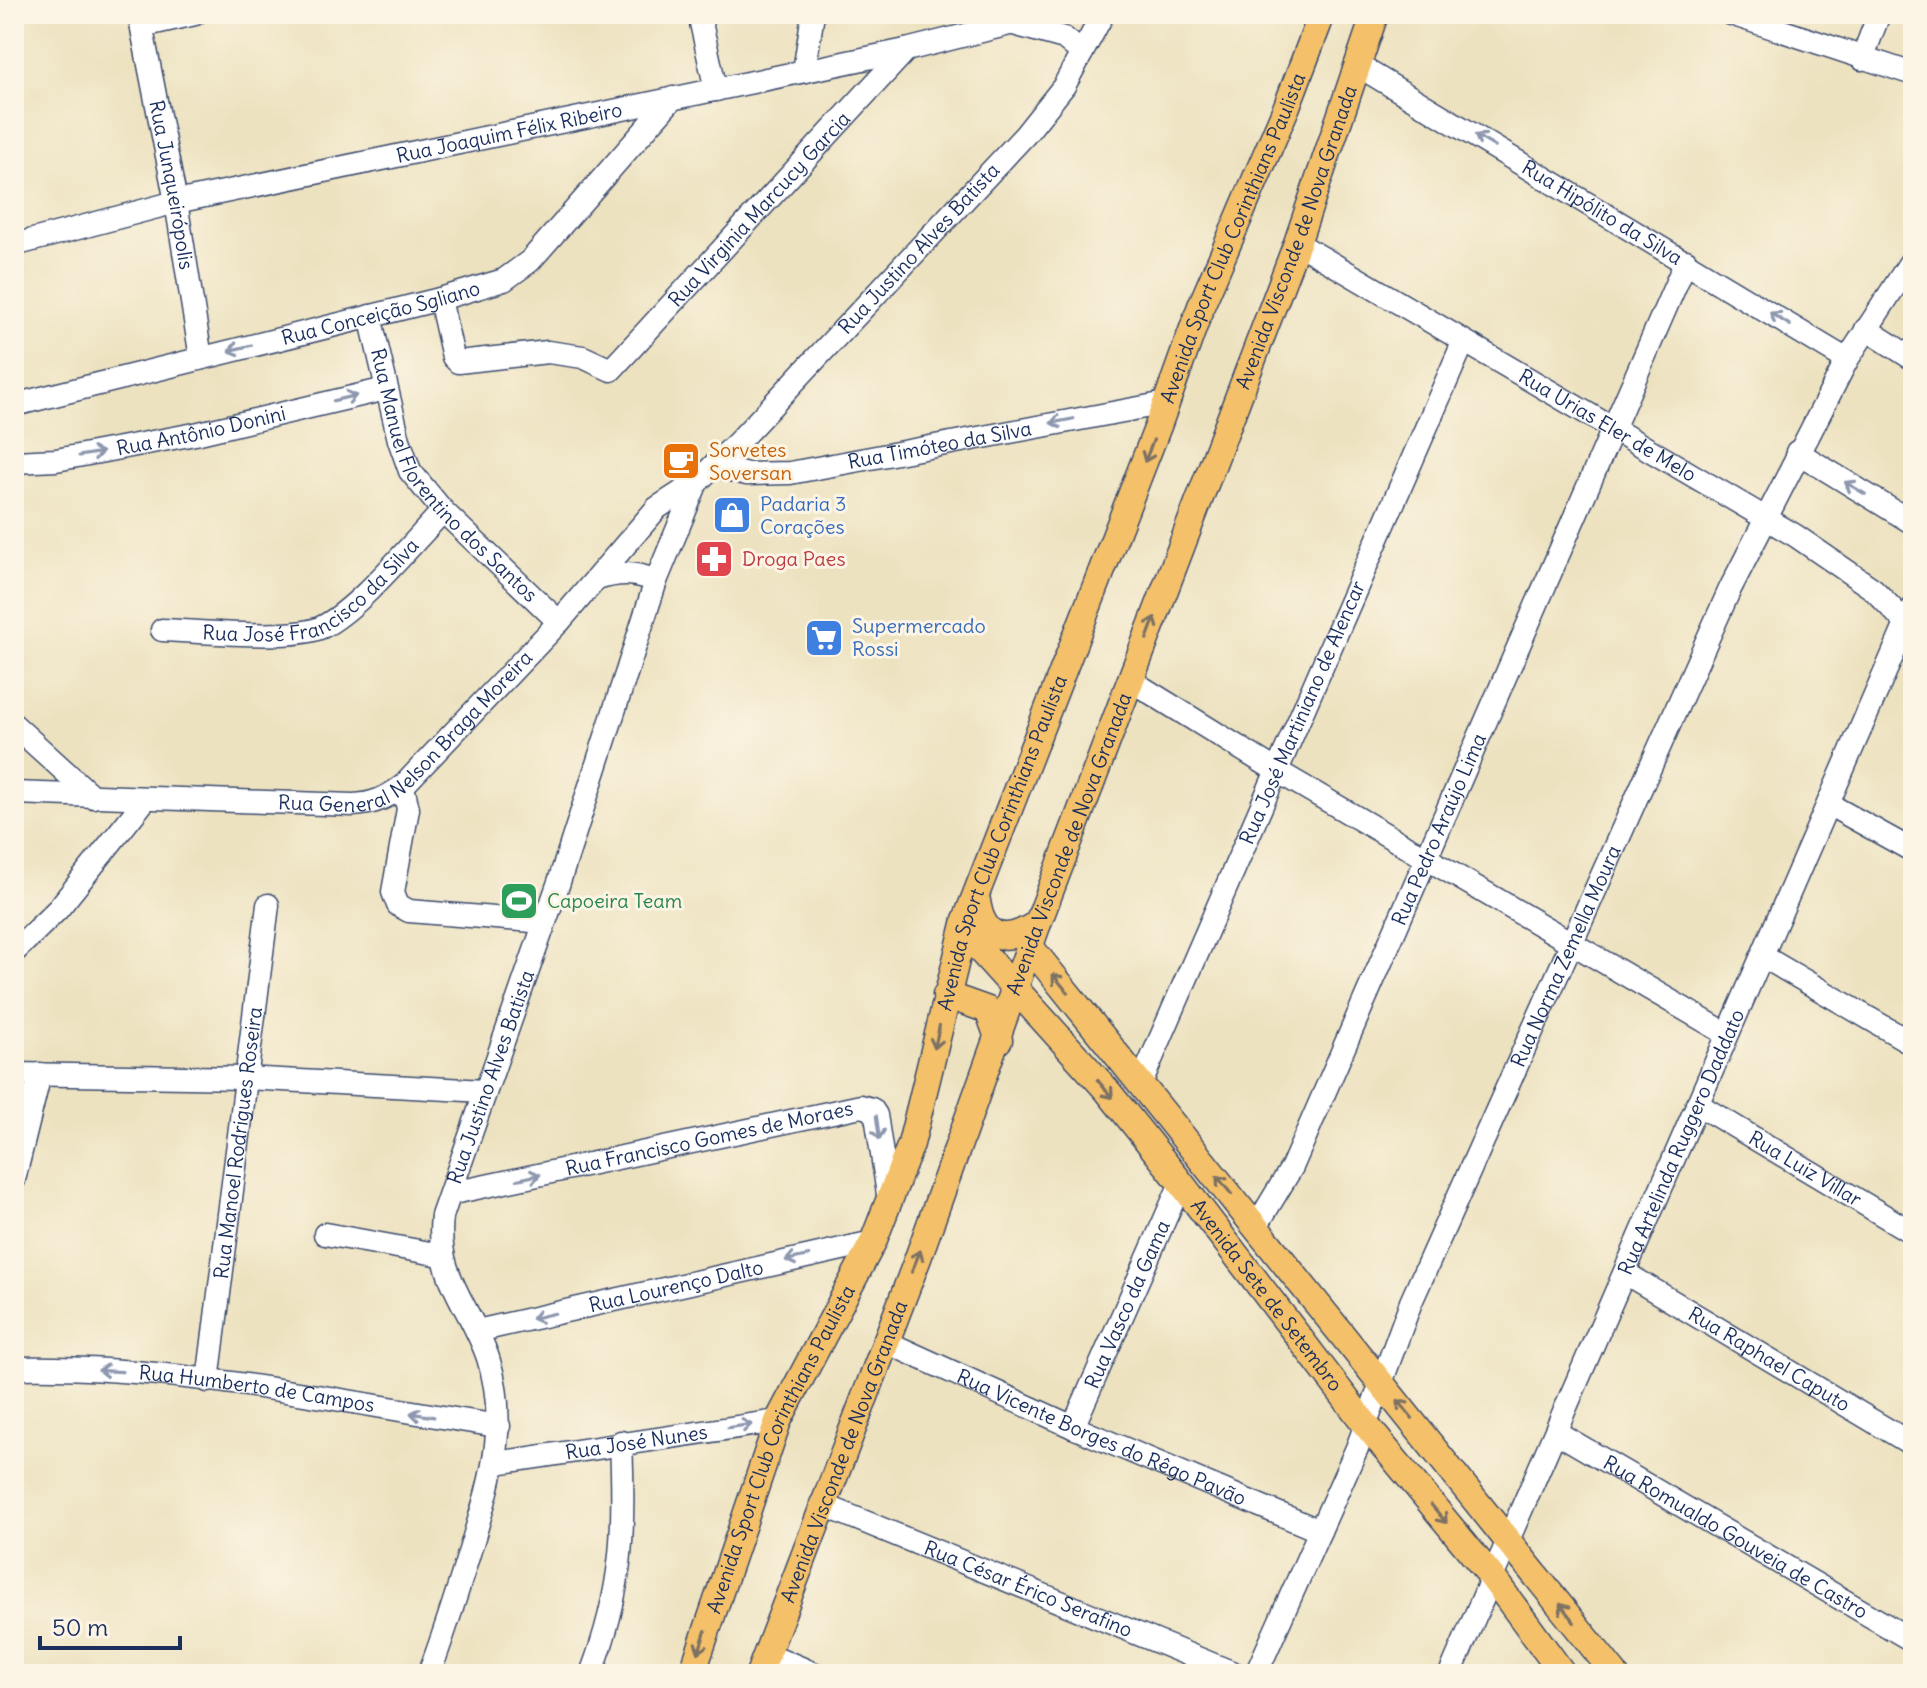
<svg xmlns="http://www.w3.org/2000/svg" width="1927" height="1688" font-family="Delius,sans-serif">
	<rect width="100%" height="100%" fill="#fcf5e5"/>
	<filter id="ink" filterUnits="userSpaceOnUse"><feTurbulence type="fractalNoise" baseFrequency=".0125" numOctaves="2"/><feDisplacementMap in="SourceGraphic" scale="16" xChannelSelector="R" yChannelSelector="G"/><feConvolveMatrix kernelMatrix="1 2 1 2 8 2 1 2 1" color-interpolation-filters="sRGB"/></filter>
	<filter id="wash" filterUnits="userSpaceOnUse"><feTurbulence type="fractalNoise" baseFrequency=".006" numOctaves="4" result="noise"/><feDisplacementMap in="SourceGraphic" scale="32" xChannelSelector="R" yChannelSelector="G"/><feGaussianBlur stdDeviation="1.8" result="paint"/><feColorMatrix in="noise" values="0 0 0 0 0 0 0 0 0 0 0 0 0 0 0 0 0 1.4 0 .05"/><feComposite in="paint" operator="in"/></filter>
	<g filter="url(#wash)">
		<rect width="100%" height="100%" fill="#ede2c0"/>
	</g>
	<g filter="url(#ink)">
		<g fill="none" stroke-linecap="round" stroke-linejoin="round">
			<g stroke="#3a4a6d" stroke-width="25">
				<g id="minor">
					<path id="s1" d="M139 14 176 202 201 358"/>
					<polyline points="699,14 716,90"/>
					<polyline points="1731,14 1913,74"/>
					<polyline points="1017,25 1064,38 1082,53"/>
					<polyline points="142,26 195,14"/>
					<polyline points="1862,59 1879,14"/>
					<path id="s2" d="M1357 65 1847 360"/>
					<polyline points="804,71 813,14"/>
					<path id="s3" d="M1297 243 1796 536 1873 589 1913 630"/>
					<path id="s4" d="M14 245 176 202 906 50 1049 14"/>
					<path id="s5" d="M440 299 453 357 458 362 548 352 583 357 611 370 906 50"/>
					<path id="s6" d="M370 316 399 440 410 471 443 511 559 622"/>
					<polyline points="1866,329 1913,359"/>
					<path id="s7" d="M14 405 440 299 504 280 530 261 673 98"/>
					<polyline points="1797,452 1913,523"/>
					<path id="s8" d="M14 462 56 460 195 434 386 389"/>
					<path id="s9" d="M713 466 747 474 790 473 1166 403"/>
					<path d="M597 579C619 572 635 572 656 581"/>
					<path id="s10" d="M162 630C197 631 294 641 322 627 359 609 412 543 443 511"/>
					<polyline points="1130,680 1277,771 1727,1034"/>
					<polyline points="14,725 93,797"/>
					<polyline points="403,786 408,809 393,892 398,905 409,911 544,922"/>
					<path id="s11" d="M14 793 353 805C374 804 386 798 403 786L559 622 657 508 697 482 737 443 1025 135 1064 86 1103 14"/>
					<polyline points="1830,805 1913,851"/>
					<polyline points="14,952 58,909 145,800"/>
					<polyline points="1764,957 1913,1044"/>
					<polyline points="14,1074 244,1078 485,1091"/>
					<path id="s12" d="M1141 1083 1463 343"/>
					<path id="s13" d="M1697 1104 1913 1233"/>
					<polyline points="14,1180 40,1074"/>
					<path id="s14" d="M453 1193 861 1106 872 1109 876 1115 889 1201"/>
					<path id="s15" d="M1257 1225 1292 1167 1686 261"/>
					<polyline points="325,1234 441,1255"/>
					<path id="s16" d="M1625 1273 1913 1445"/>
					<path id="s17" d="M477 1331 873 1242"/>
					<path id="s18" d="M884 1341 1073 1427 1320 1531"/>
					<path id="s19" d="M14 1368C176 1364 340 1402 499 1426"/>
					<path id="s20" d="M208 1381 268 905"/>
					<path id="s21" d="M1073 1427 1181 1183"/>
					<path id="s22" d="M1556 1432 1913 1641"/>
					<path id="s23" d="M496 1463 778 1421"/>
					<path id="s24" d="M821 1504 1236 1674"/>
					<polyline points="766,1653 815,1674"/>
					<path id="s25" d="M429 1674C445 1632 458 1590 471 1547 490 1483 510 1425 488 1358 470 1305 435 1277 442 1216L559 882 656 581 697 482"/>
					<path d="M591 1674C623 1589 625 1531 621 1442"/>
					<path id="s26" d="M1256 1674 1357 1448 1411 1302 1730 589 1847 360 1913 258"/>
					<path id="s27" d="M1450 1674 1913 608"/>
				</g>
			</g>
			<g stroke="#3a4a6d" stroke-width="29">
				<g id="major">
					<path d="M977 901C983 941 1007 944 1038 923"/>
					<path id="s28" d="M966 920 981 951 1106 1089 1181 1183 1366 1425 1492 1577 1563 1674"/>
					<polyline points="1031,948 1615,1674"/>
					<polyline points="946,995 988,1010 999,1040"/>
					<path id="s29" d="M692 1674 778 1421 873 1242 911 1144 966 920 1158 426 1201 306 1287 106 1322 14"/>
					<path id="s30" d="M759 1674 918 1258 1038 923 1297 243 1375 14"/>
				</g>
			</g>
			<use href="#minor" stroke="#fff" stroke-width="22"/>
			<use href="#major" stroke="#f4c16b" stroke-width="26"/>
		</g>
		<defs><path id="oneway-shaft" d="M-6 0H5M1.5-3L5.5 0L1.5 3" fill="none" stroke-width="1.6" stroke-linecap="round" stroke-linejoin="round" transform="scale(2)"/></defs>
		<g stroke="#8d97ae">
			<use href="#oneway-shaft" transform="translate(1485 141) rotate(-149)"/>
			<use href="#oneway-shaft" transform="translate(1780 319) rotate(-148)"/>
			<use href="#oneway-shaft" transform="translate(240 348) rotate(166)"/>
			<use href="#oneway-shaft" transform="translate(345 398) rotate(-13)"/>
			<use href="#oneway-shaft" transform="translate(1062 421) rotate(169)"/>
			<use href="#oneway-shaft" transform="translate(91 454) rotate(-9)"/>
			<use href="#oneway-shaft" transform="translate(1855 488) rotate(-149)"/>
			<use href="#oneway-shaft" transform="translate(878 1128) rotate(82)"/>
			<use href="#oneway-shaft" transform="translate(529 1177) rotate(-12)"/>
			<use href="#oneway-shaft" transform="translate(797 1258) rotate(168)"/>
			<use href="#oneway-shaft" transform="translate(543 1316) rotate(167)"/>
			<use href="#oneway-shaft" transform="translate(110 1371) rotate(-177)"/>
			<use href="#oneway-shaft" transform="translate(422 1415) rotate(-171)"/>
			<use href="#oneway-shaft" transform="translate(740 1426) rotate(-8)"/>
		</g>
		<g stroke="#7d7164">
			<use href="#oneway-shaft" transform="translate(1149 451) rotate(112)"/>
			<use href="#oneway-shaft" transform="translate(1151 628) rotate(-69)"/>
			<use href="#oneway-shaft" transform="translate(1060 983) rotate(-129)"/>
			<use href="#oneway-shaft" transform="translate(937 1037) rotate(102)"/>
			<use href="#oneway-shaft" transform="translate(1105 1089) rotate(50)"/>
			<use href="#oneway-shaft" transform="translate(1224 1185) rotate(-129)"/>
			<use href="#oneway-shaft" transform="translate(916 1261) rotate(-68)"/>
			<use href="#oneway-shaft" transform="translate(1405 1409) rotate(-129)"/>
			<use href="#oneway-shaft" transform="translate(1439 1514) rotate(50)"/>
			<use href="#oneway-shaft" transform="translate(1567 1613) rotate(-128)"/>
			<use href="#oneway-shaft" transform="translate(702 1642) rotate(108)"/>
		</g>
	</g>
	<defs>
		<g id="cafe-square" transform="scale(2)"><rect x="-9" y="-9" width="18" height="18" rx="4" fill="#e8710a" stroke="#fcf5e5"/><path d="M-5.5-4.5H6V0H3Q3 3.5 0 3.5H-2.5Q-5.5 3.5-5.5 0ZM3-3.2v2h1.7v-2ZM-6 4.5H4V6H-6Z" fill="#fff"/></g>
		<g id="shop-square" transform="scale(2)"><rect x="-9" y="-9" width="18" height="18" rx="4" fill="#3f7fe0" stroke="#fcf5e5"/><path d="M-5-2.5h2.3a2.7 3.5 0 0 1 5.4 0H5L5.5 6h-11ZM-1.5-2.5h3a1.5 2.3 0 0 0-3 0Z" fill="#fff"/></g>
		<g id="pharmacy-square" transform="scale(2)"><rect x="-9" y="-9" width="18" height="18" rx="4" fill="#e0444e" stroke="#fcf5e5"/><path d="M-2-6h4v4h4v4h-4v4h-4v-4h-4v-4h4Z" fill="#fff"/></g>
		<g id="supermarket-square" transform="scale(2)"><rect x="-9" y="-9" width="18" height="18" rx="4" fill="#3f7fe0" stroke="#fcf5e5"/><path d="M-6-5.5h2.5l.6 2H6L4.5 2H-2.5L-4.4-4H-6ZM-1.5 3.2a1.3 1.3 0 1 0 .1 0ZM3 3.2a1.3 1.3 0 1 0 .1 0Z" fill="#fff"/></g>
		<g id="stadium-square" transform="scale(2)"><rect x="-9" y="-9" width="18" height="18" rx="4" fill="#2e9e5b" stroke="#fcf5e5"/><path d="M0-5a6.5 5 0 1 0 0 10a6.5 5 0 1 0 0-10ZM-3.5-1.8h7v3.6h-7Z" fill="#fff"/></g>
	</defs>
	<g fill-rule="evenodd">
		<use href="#cafe-square" x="681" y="461"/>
		<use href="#shop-square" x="732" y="515"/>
		<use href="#pharmacy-square" x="714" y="559"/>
		<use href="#supermarket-square" x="824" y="638"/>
		<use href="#stadium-square" x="519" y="901"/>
	</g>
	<g text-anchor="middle" stroke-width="6" stroke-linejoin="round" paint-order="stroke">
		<g font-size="20" fill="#1b2f5e" stroke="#fcf5e5">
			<text dy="7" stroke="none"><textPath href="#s4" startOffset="508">Rua Joaquim Félix Ribeiro</textPath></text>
			<text dy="7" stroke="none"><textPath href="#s1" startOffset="174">Rua Junqueirópolis</textPath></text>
			<text dy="7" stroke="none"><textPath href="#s5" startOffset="442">Rua Virginia Marcucy Garcia</textPath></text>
			<text dy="7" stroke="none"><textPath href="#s2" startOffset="286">Rua Hipólito da Silva</textPath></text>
			<text dy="7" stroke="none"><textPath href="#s30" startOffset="1534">Avenida Visconde de Nova Granada</textPath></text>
			<text dy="7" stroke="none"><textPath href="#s29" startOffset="1538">Avenida Sport Club Corinthians Paulista</textPath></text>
			<text dy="7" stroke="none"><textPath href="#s11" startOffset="1140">Rua Justino Alves Batista</textPath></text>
			<text dy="7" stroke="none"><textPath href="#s7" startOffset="378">Rua Conceição Sgliano</textPath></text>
			<text dy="7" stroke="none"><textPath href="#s3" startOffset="360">Rua Urias Eler de Melo</textPath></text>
			<text dy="7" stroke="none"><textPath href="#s8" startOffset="190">Rua Antônio Donini</textPath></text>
			<text dy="7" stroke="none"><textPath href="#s9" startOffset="230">Rua Timóteo da Silva</textPath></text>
			<text dy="7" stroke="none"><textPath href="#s6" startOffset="186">Rua Manuel Florentino dos Santos</textPath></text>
			<text dy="7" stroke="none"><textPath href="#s10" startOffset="164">Rua José Francisco da Silva</textPath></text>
			<text dy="7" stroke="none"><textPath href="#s12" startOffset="404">Rua José Martiniano de Alencar</textPath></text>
			<text dy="7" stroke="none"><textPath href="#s11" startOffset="420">Rua General Nelson Braga Moreira</textPath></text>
			<text dy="7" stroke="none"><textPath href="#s15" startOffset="436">Rua Pedro Araújo Lima</textPath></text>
			<text dy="7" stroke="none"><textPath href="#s29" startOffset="890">Avenida Sport Club Corinthians Paulista</textPath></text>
			<text dy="7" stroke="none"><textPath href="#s30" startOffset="886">Avenida Visconde de Nova Granada</textPath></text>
			<text dy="7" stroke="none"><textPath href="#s26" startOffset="782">Rua Norma Zemella Moura</textPath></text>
			<text dy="7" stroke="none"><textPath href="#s25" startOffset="626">Rua Justino Alves Batista</textPath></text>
			<text dy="7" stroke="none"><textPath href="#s14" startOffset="262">Rua Francisco Gomes de Moraes</textPath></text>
			<text dy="7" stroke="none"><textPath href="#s27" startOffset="580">Rua Artelinda Ruggero Daddato</textPath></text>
			<text dy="7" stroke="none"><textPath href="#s20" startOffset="240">Rua Manoel Rodrigues Roseira</textPath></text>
			<text dy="7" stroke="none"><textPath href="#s13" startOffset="126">Rua Luiz Villar</textPath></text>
			<text dy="7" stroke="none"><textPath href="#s17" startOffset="204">Rua Lourenço Dalto</textPath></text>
			<text dy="7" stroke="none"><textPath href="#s28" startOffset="482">Avenida Sete de Setembro</textPath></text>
			<text dy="7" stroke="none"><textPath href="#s21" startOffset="134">Rua Vasco da Gama</textPath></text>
			<text dy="7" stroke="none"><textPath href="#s16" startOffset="168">Rua Raphael Caputo</textPath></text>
			<text dy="7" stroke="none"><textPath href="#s19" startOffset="244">Rua Humberto de Campos</textPath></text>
			<text dy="7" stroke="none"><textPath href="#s18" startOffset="238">Rua Vicente Borges do Rêgo Pavão</textPath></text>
			<text dy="7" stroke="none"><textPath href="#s23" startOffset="142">Rua José Nunes</textPath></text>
			<text dy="7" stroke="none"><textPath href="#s29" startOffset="242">Avenida Sport Club Corinthians Paulista</textPath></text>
			<text dy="7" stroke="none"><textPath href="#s30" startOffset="238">Avenida Visconde de Nova Granada</textPath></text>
			<text dy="7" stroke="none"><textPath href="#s22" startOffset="208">Rua Romualdo Gouveia de Castro</textPath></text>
			<text dy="7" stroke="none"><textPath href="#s24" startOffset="224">Rua César Érico Serafino</textPath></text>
		</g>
		<g font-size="20" fill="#c56008" stroke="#fcf5e5" text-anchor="start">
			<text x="709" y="457">Sorvetes<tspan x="709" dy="23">Soversan</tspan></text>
		</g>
		<g font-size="20" fill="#366cbe" stroke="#fcf5e5" text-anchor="start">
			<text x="760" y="511">Padaria 3<tspan x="760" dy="23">Corações</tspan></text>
			<text x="852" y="633">Supermercado<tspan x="852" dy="23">Rossi</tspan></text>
		</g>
		<g font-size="20" fill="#be3a42" stroke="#fcf5e5" text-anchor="start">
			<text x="742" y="566">Droga Paes</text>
		</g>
		<g font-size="20" fill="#27864d" stroke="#fcf5e5" text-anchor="start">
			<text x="547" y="908">Capoeira Team</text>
		</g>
	</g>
	<rect width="1927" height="1688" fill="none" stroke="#fcf5e5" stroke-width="48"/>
	<path d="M40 1636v12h140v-12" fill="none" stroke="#1b2f5e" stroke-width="4"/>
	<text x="52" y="1636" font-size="24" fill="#1b2f5e" stroke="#fcf5e5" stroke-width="6" paint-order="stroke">50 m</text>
</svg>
